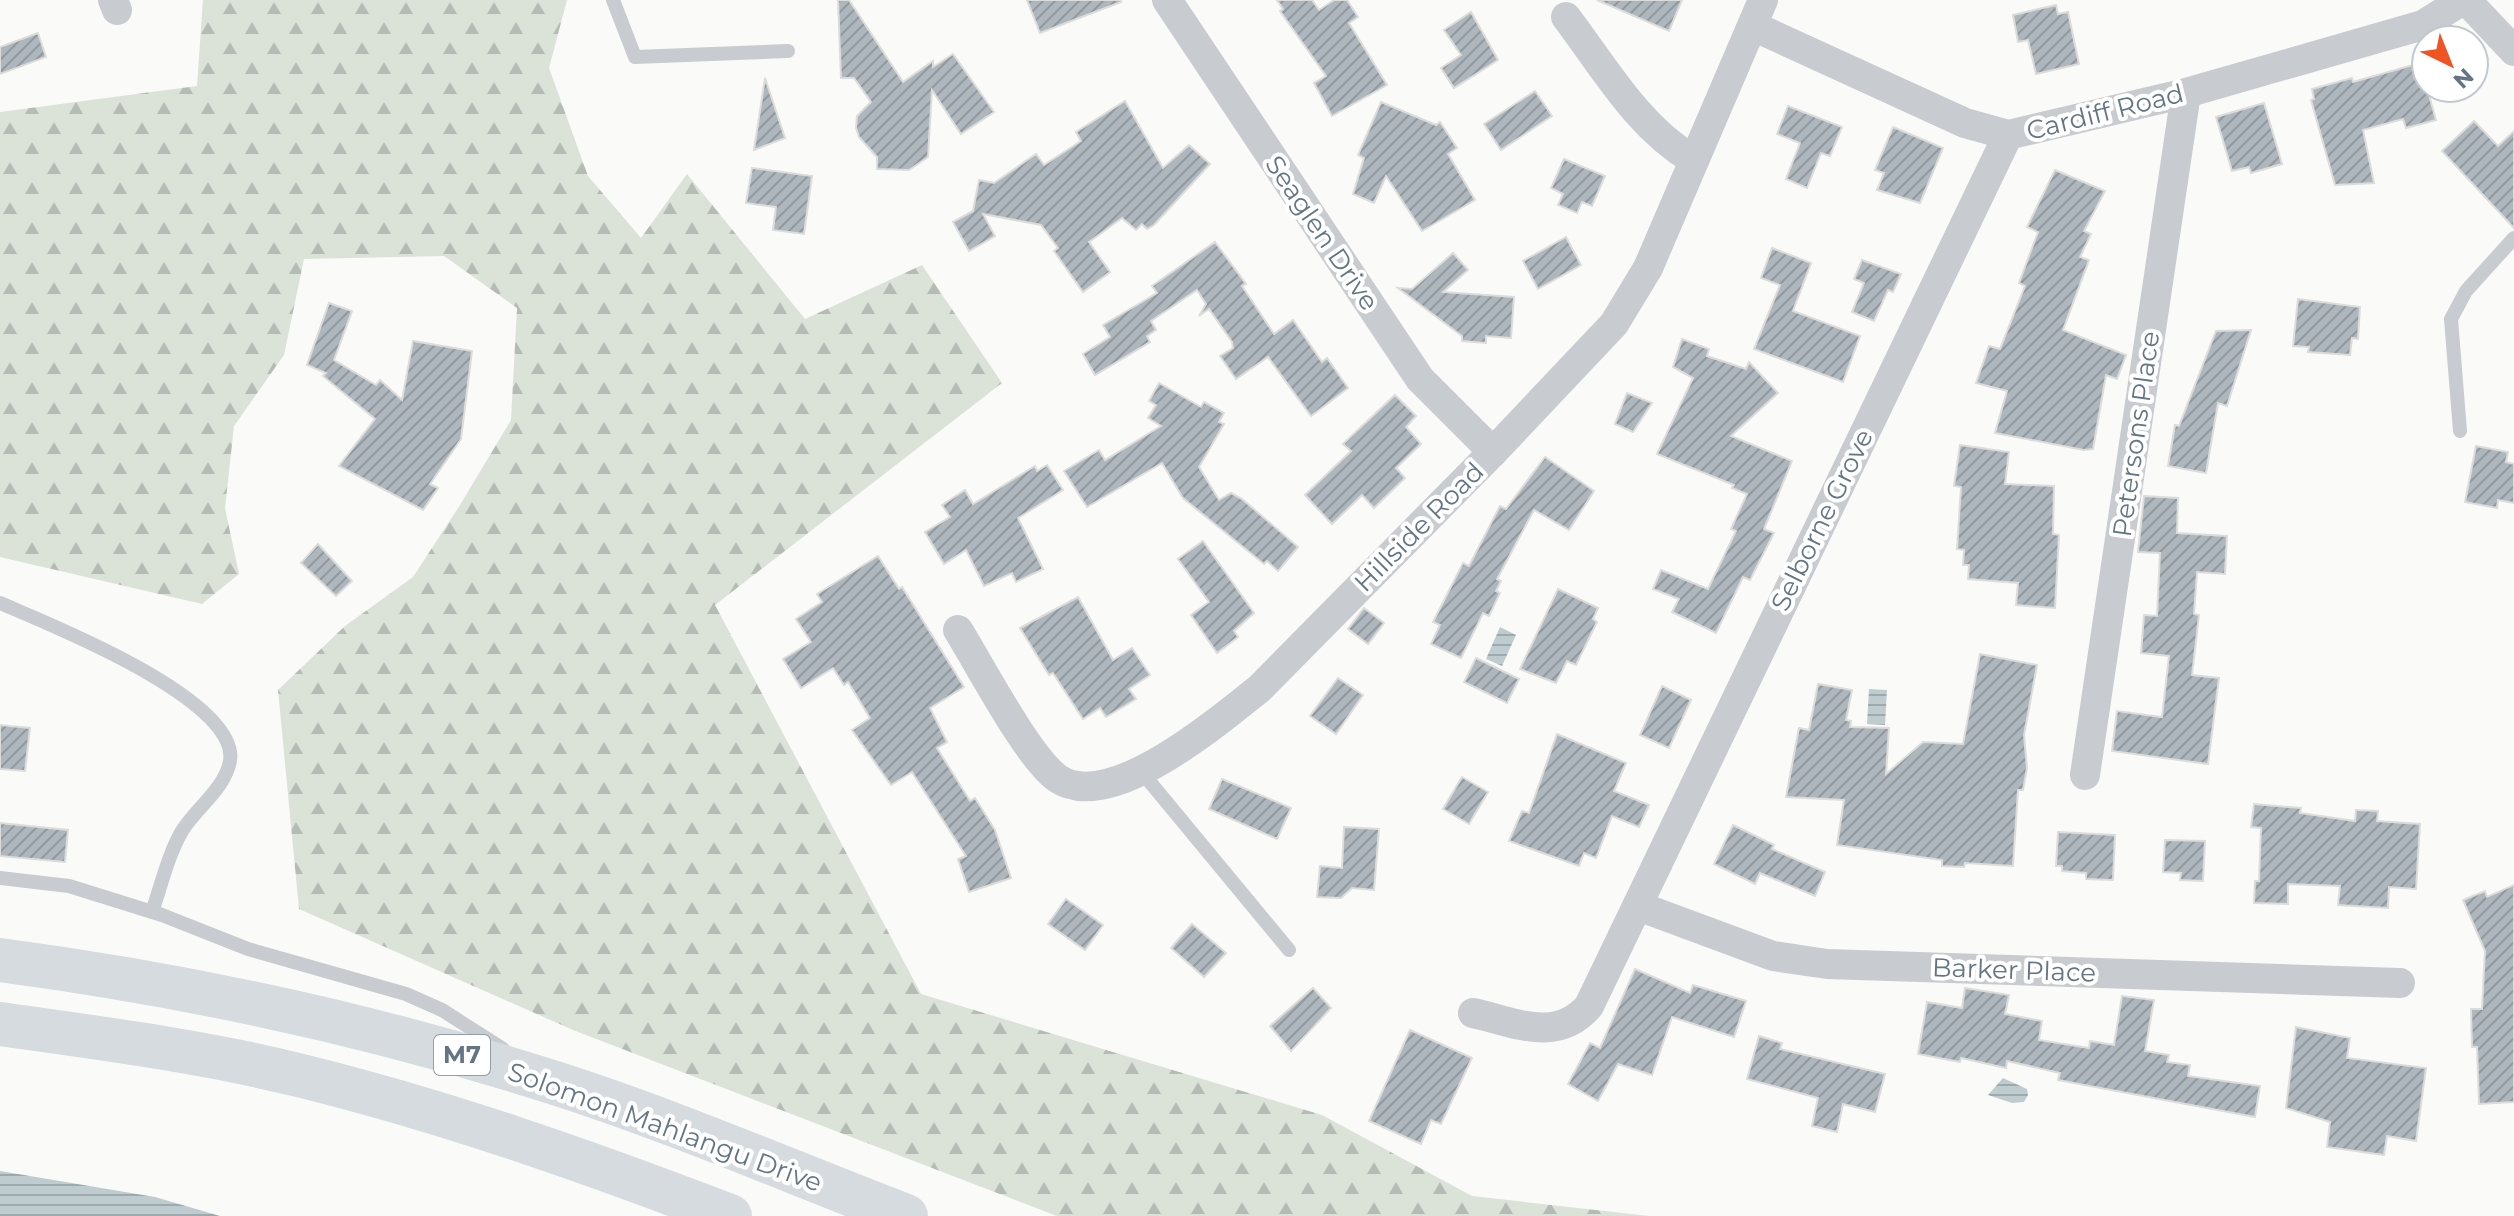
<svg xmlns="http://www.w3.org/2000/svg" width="2514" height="1216" font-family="Montserrat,sans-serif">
	<defs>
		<pattern id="forest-firs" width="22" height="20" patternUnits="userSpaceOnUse" patternTransform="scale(2)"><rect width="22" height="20" fill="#dbe2d8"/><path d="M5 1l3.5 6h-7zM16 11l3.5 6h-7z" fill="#b5bcb5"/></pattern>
		<pattern id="water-rules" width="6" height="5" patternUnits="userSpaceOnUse" patternTransform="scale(2)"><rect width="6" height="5" fill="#becbcf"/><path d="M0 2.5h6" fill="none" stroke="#9ea9ae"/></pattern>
		<pattern id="building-hatch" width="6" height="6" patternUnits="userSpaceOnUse" patternTransform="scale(2)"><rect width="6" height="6" fill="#aeb7bd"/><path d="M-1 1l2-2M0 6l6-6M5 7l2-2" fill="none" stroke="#91999f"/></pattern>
	</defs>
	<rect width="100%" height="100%" fill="#fafaf8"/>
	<polygon fill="url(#forest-firs)" points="203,0 567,0 549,68 588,176 641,238 687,174 805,319 922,265 1002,383 715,605 921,994 1322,1115 1472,1196 1649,1216 1057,1216 573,1030 299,909 278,690 345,626 413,577 460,505 511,420 517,308 444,256 304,259 284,355 234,426 225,508 239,574 202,604 0,557 0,112 197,86"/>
	<g fill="url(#water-rules)">
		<polygon points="1500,627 1516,635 1502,666 1486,659"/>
		<polygon points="1869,689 1887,690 1885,725 1867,724"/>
		<polygon points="2003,1078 2027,1089 2028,1095 2024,1102 2012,1103 1988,1095"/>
		<polygon points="0,1171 155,1197 220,1216 0,1216"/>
	</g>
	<g fill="url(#building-hatch)" stroke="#dcdcda" stroke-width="2">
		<polygon points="838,0 849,0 903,82 933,61 933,67 953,54 994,112 961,134 932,90 928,157 909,170 877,169 877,157 859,137 856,128 857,116 871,102 854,78 841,78"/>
		<polygon points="1027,0 1121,0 1121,2 1040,33"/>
		<polygon points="1277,0 1312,0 1319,10 1334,0 1347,0 1358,17 1349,23 1387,85 1332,116 1314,83 1326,76 1280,11 1283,9"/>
		<polygon points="1597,0 1682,0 1669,31"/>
		<polygon points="2056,5 2058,14 2068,12 2079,64 2036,74 2028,40 2018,42 2013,15"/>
		<polygon points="1471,12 1498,60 1454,88 1441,68 1461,55 1444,30"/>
		<polygon points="38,33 46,57 0,74 0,47"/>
		<polygon points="2420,63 2436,120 2406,128 2403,119 2363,130 2374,183 2335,185 2311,100 2314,99 2312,89 2352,78 2353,82"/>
		<polygon points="765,78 785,138 754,150"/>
		<polygon points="1535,91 1552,116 1501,150 1484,124"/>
		<polygon points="1125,101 1163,168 1189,145 1210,164 1154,225 1147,229 1142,224 1136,230 1122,218 1089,242 1110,272 1083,292 1054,251 1058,248 1041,225 983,214 995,236 969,251 953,222 973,211 979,180 994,183 1036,154 1044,165 1081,141 1076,132"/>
		<polygon points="1381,102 1436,125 1440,122 1457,148 1448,154 1475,200 1422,231 1386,176 1374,203 1353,194 1364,158 1358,155"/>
		<polygon points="2264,103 2282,164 2251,173 2249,167 2232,171 2216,117"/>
		<polygon points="1788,106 1842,127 1830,156 1821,153 1807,188 1786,179 1800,143 1777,134"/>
		<polygon points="2474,121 2498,146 2514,131 2514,228 2442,151"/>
		<polygon points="1893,127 1943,148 1920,203 1877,190 1884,173 1875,170"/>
		<polygon points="1564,159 1605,176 1592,206 1582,202 1577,213 1558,205 1563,194 1551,188"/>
		<polygon points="752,168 812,176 804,234 773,230 776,207 746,203"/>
		<polygon points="2055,170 2105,191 2084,231 2091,234 2080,257 2089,260 2063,330 2126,355 2117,379 2106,375 2093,449 2084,450 1995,433 2007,391 1976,383 1989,346 2000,349 2025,286 2019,283 2038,232 2027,227"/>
		<polygon points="1566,237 1581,265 1538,289 1523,261"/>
		<polygon points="1215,242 1246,284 1242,286 1274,334 1293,320 1322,362 1327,358 1348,388 1311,416 1268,357 1236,379 1220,356 1233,348 1232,342 1209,309 1199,316 1206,304 1197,290 1151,321 1156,330 1147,336 1150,342 1095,375 1083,354 1110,337 1103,325 1157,293 1152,286"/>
		<polygon points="1772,248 1811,263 1793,311 1860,336 1843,382 1754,349 1780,285 1761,278"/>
		<polygon points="1453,253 1468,270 1443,292 1514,297 1511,338 1486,336 1486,343 1462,341 1462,336 1398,288 1412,289"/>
		<polygon points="1862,260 1901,274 1893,292 1888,290 1874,321 1852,312 1864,283 1854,279"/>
		<polygon points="2298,299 2360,307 2358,339 2352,338 2350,355 2308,352 2309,347 2293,346"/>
		<polygon points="329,303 352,311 334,360 376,385 380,380 402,400 413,341 472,351 461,439 430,484 438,488 423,510 339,466 375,419 323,376 326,373 307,365"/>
		<polygon points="2251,330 2227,406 2218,403 2206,473 2168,466 2175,425 2179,426 2216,331"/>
		<polygon points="1682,339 1709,349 1707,356 1746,369 1749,362 1778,393 1731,436 1792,461 1764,529 1774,533 1750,580 1743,577 1716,633 1672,612 1679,599 1653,589 1661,570 1708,589 1736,531 1731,529 1747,494 1732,488 1734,485 1657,454 1693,378 1673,367"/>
		<polygon points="1159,383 1201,407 1204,402 1224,413 1219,422 1224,424 1199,467 1219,500 1231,493 1242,499 1298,547 1278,571 1267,561 1264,564 1183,498 1162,463 1087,507 1064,471 1099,450 1105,460 1161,426 1148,418 1156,405 1149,401"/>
		<polygon points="1627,393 1652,403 1633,432 1615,424"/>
		<polygon points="1395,395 1416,416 1406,427 1421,444 1396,468 1405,478 1374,508 1362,495 1332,524 1305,495 1351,451 1343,444"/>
		<polygon points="1960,445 2009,452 2005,484 2054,486 2053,534 2059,535 2055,608 2016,605 2018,583 1968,579 1969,565 1963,565 1964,550 1957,549 1961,487 1954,486"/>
		<polygon points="2476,446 2508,452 2506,462 2514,464 2514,503 2498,500 2497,508 2465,502"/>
		<polygon points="1545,457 1594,491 1569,530 1534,510 1497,579 1501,581 1496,591 1500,593 1489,616 1483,613 1461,658 1431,644 1440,625 1433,622 1463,563 1469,566 1500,506 1506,509"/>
		<polygon points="1047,465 1063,490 1018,518 1043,569 1016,582 1012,573 984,586 966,550 944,564 925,532 950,517 942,505 965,490 973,504 1035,466 1037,471"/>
		<polygon points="2144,496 2178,498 2177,533 2227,536 2225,574 2197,572 2194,614 2199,615 2192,675 2219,678 2208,764 2112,751 2117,711 2162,717 2169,656 2141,653 2144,615 2157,616 2160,553 2138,552"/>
		<polygon points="1203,541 1254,613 1234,631 1238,637 1217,653 1191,615 1209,602 1178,559"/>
		<polygon points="318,544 352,581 336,596 301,563"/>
		<polygon points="878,556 899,589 902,587 964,687 930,708 947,742 937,748 970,801 975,798 995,830 1011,878 969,892 958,859 966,856 912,772 891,785 852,730 870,718 848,682 844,685 833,668 801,688 783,659 811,642 796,619 822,602 817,594"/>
		<polygon points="1558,589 1598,608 1593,619 1597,622 1576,665 1567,661 1556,683 1520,669"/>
		<polygon points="1078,597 1113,660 1132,648 1150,675 1129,689 1136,699 1106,717 1100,708 1083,719 1053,673 1049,675 1020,628"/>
		<polygon points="1364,608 1384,623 1368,644 1348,629"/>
		<polygon points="1980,654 2037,665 2024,735 2027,768 2023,790 2018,790 2013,866 1965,863 1964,867 1942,866 1942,860 1837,845 1844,800 1786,797 1799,728 1809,730 1818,684 1852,690 1846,720 1851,721 1850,727 1889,728 1886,774 1923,742 1963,744"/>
		<polygon points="1476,658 1519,679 1507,703 1464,682"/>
		<polygon points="1338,678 1363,695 1336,734 1310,716"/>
		<polygon points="1662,686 1691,700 1669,748 1640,735"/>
		<polygon points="0,725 30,728 25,771 0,769"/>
		<polygon points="1557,734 1626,763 1614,791 1649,805 1639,827 1612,816 1596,858 1584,853 1579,866 1509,841 1522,811 1529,813"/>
		<polygon points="1462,777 1488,792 1469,824 1443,809"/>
		<polygon points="1222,779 1291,808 1277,839 1209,809"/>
		<polygon points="2254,804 2301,808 2300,813 2355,821 2356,810 2378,811 2377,821 2420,824 2416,889 2389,887 2388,908 2338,905 2340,886 2288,884 2288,904 2254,903 2255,881 2259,881 2261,828 2251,827"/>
		<polygon points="0,823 68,830 65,862 0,856"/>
		<polygon points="1733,825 1774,845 1772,849 1825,872 1815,896 1760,873 1755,884 1714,864"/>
		<polygon points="1344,827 1379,829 1374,890 1352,888 1341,898 1317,897 1320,866 1342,868"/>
		<polygon points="2058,832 2115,835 2113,880 2086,879 2086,873 2062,871 2062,866 2056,866"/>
		<polygon points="2165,840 2205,841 2203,881 2180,880 2181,873 2163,872"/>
		<polygon points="2514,885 2514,1102 2479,1104 2477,1047 2472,1047 2471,1009 2482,1009 2485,951 2463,900 2485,891 2487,897"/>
		<polygon points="1066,899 1103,925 1085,950 1048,924"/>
		<polygon points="1192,924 1226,953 1204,977 1171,948"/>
		<polygon points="1635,969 1690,993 1693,985 1746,1001 1734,1037 1672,1017 1652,1075 1618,1064 1598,1101 1568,1084 1590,1043 1600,1048"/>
		<polygon points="1313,988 1331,1008 1291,1051 1270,1026"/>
		<polygon points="1965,988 2009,995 2005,1014 2042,1021 2039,1040 2089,1048 2090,1041 2114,1045 2122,996 2154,1000 2145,1051 2169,1055 2167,1062 2190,1065 2188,1076 2260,1086 2255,1117 2058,1080 2060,1073 2007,1061 2006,1068 1961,1058 1960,1062 1918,1054 1927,1002 1962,1008"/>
		<polygon points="2296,1027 2350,1038 2347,1058 2426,1068 2416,1141 2387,1136 2384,1155 2327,1147 2330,1122 2286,1108"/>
		<polygon points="1410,1030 1472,1058 1441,1124 1431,1120 1421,1144 1369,1121"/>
		<polygon points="1759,1036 1782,1043 1780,1049 1885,1074 1875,1112 1843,1104 1837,1132 1812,1126 1818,1098 1747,1079"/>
	</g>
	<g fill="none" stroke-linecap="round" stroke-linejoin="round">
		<g stroke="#c8ccd0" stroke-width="14">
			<polyline points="613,0 635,57 788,51"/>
			<polyline points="2460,431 2451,319 2466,291 2514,238"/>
			<path d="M0 603C46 623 240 699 230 761 225 789 196 808 182 831 168 855 161 886 152 912"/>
			<polyline points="1140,770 1289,950"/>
			<polyline points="0,878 69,886 162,915 248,949 406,994 442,1010 503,1049"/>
		</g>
		<g stroke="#c8ccd0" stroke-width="30">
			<polyline points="113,0 117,10"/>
			<polyline points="1167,0 1420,379 1493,452"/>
			<polyline points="2466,0 2514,51"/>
			<path d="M1566 17C1604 67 1637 126 1692 159"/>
			<polyline points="1753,26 1965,123 2008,135 2186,93 2423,25 2463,0"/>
			<path d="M958 630C980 665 1027 756 1057 778 1109 815 1220 720 1260 688L1493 452 1614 324 1648 268 1763 0"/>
			<polyline points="2085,775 2186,93"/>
			<polyline points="1638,906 1773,956 1827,964 2400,983"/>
			<path d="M1473 1013C1515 1022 1556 1044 1589 1006L2008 135"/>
		</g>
		<g stroke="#d6dbdf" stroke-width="44">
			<path d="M0 960C189 985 373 1025 555 1083 671 1120 791 1172 906 1216"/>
			<path d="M0 1024C99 1038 201 1051 298 1075 445 1111 589 1162 730 1216"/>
		</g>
	</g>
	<g text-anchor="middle" stroke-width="8" stroke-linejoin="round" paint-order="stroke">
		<rect fill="#fff" stroke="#929eaa" stroke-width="2" x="434" y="1035" width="56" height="40" rx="6"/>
		<g font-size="24" font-weight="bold" fill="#637585">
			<text x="462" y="1063">M7</text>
		</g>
		<g font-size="26" fill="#637585" stroke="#fff">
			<text transform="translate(2105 112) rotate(-14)" y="9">Cardiff Road</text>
			<text transform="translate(1322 233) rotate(56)" y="9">Seaglen Drive</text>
			<text transform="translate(2136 434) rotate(-82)" y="9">Petersons Place</text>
			<text transform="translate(1822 520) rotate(-64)" y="9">Selborne Grove</text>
			<text transform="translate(1419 527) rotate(-45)" y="9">Hillside Road</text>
			<text transform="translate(2014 970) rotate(2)" y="9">Barker Place</text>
			<text transform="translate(665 1127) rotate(20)" y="9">Solomon Mahlangu Drive</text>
		</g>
	</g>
	<g transform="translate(2450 64) rotate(137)"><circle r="38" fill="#ffffff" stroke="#c1c8ce" stroke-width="2"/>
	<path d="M0-6L14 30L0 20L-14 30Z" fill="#ef5522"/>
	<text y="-12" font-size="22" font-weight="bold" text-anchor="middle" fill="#637585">N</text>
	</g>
</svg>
